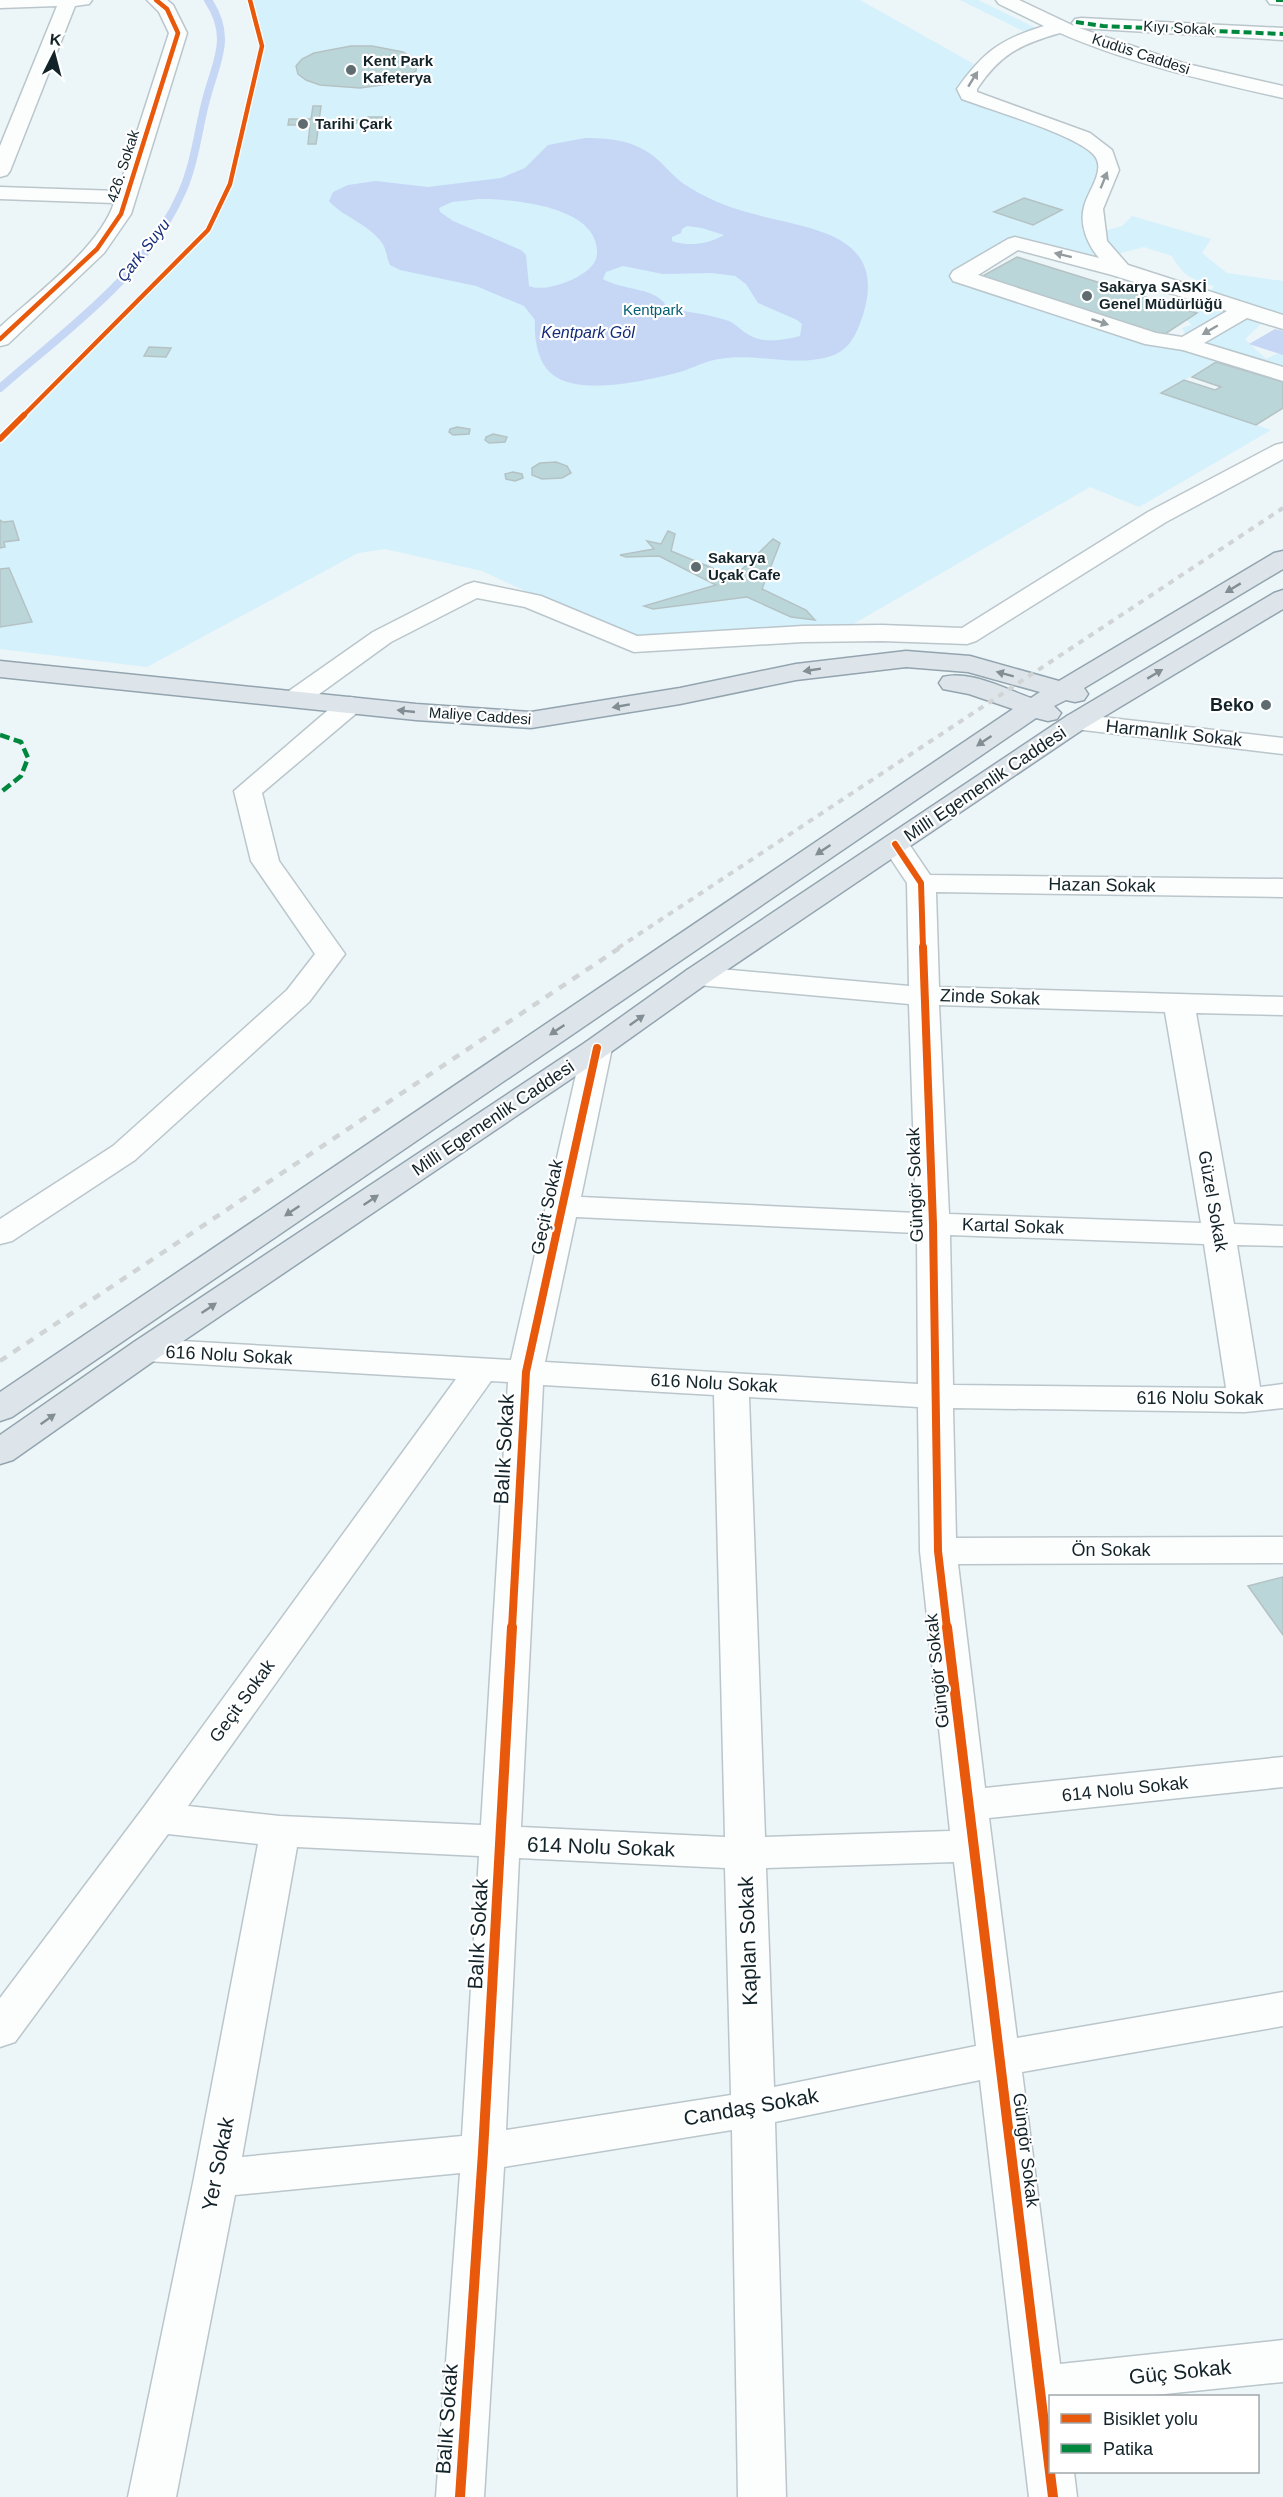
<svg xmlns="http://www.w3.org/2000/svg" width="1283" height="2497" font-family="Arial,sans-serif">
	<rect width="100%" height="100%" fill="#ecf5f8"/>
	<g fill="#d5f1fb">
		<path d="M250 0H860L974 64 967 89 1105 154 1093 209 1101 232 1122 226 1132 216 1211 239 1202 253 1227 273 1283 281V322L1261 324 1245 339 1266 359 1276 354H1283V383L1234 370 1186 335 1182 328 1192 325 1177 312C1192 306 1206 300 1214 286 1193 281 1182 275 1172 256L1144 247 1117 254 1120 270 1015 243 962 276 1216 362 1162 393 1271 430 1139 507 1090 487 836 634 639 644 482 571 385 549 358 553 147 667 0 649V439L208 230 230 184 262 46Z"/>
		<polygon points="960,0 978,0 1038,29 1027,33"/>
	</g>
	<g fill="#c6d7f6" fill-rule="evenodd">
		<path d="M585 138C612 138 637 141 657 159 666 167 674 177 684 184 704 197 726 207 750 213 806 229 889 231 863 315 857 333 850 350 831 356 795 368 755 352 719 359 705 361 693 368 680 372 649 380 579 397 552 374 537 362 534 337 535 320L524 306 476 286 400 270 390 265C387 259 386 248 382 243 369 224 343 217 329 201L333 192 348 185 376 181 428 187 501 178 525 168 548 145ZM479 199C513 199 600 206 597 254 597 275 546 294 529 286L526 255 521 250 453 221 440 212 439 208 452 202ZM687 226 702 228 724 235C708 244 689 247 672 241V237L681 233 682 229ZM623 266 663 274 712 273 735 276 746 284 758 303 797 320 802 324 800 336C784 340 764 344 749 335 741 331 736 323 726 320 707 314 687 312 667 308 659 287 623 291 603 279L606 272Z"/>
		<polygon points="1275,329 1283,331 1283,355 1249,344"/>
	</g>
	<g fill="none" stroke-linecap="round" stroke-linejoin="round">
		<path stroke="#c6d7f6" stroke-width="8" d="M0 388C67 329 145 276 182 192 195 163 198 130 206 100 216 61 233 38 208 0"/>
	</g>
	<g fill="#bbd6d9" stroke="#b5c2c4" stroke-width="1.5">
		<polygon points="351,46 372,46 403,52 413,58 417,64 416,71 396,83 360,88 320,85 306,80 298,74 296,66 302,59 314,53"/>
		<polygon points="313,106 321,106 319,121 367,120 368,117 390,117 389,125 367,125 367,123 319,123 316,144 308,144 310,125 288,125 289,119 311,119"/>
		<polygon points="1024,198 1062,210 1033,225 994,212"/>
		<polygon points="1017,257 1197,313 1162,336 977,279"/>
		<polygon points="149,347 171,348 166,357 144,356"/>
		<polygon points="1216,362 1283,382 1283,408 1256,425 1161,393 1184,380 1215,390 1221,387 1192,377"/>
		<polygon points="457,427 470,429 469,434 453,435 449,432 450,429"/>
		<polygon points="493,434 507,437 505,442 489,443 485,440 486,437"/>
		<polygon points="556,462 567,466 571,473 562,478 542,479 532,475 532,468 540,463"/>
		<polygon points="513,472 522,474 523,478 515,481 506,479 505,474"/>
		<polygon points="0,520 3,522 13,521 19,540 4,542 5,547 0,548"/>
		<polygon points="668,531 675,534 671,551 734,577 773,539 780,543 762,589 806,610 815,620 791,617 747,597 653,609 644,606 716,585 659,556 626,557 620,555 654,549 647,541 661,544"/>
		<polygon points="9,568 32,622 0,627 0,569"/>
		<polygon points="1283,1577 1283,1635 1248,1586"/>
	</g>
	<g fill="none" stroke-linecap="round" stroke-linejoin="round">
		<g stroke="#bac6cb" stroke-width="3">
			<g id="minor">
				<polygon points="0,0 92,0 89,4 75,6 10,171 7,175 0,177 0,146 57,6 0,8"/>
				<path d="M147 0H167L173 5 187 33 131 214 104 253 8 344 0 346V327C35 295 100 247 114 203L0 199V187L118 191 169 33 159 12Z"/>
				<path d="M996 0H1019L1074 26 1072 23 1075 19 1081 18 1283 28V40L1079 28 1183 63 1283 86V98C1208 81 1131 64 1060 33 1021 44 1000 54 977 89V92L1090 133 1112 150 1119 170 1103 209 1107 241 1128 265 1283 315V329L1247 318 1204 343 1283 367V381L1183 350 1145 344 953 281 950 276 953 271 1008 239 1015 237 1099 258C1088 245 1079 225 1084 207 1087 192 1107 170 1094 155 1077 135 991 110 962 99L957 89C983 52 1001 39 1044 26L999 4ZM1018 250 1112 275 1227 311 1182 337 1156 333 978 275Z"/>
				<polygon points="1267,0 1283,0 1283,5 1270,4"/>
				<polygon points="1283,443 1283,459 1166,522 976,641 967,644 882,641 803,642 634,652 525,607 477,598 391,642 304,705 295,707 286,705 282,699 286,693 373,632 465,585 474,582 541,596 637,636 803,626 882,625 962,628 1148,512 1275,445"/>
				<polygon points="350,697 359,699 363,705 359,711 262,793 279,861 345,954 309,1002 135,1160 12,1241 0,1244 0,1219 113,1146 287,990 315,954 251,861 234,791 341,699"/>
				<polygon points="1076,714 1283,738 1283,754 1067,728 1063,722 1067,716"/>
				<path d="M895 836 905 838 930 875 1283 879V897L936 892 939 987 1283 997V1015L1196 1013 1234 1224 1283 1226V1246L1237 1245 1260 1387 1283 1384V1408L1245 1412 953 1408 956 1538 1283 1537V1563L958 1564 985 1788 1283 1757V1787L989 1818 1017 2038 1283 1992V2026L1022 2072 1060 2364 1283 2340V2382L1145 2396H1050V2472H1074L1077 2497H1029L980 2080 775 2122 786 2497H738L732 2130 504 2167 484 2497H436L460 2173 235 2195 176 2497H128L194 2178 258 1844 168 1834 15 2042 0 2047V1998L144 1807 456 1379 146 1361 134 1358 129 1350 134 1342 146 1339 511 1360 582 1048 586 1042 597 1039 608 1042 612 1048 581 1197 916 1213 909 1004 698 985 687 982 683 976 687 970 698 967 909 986 907 883 881 844 885 838ZM939 1005 1165 1012 1201 1223 949 1214ZM576 1217 917 1233 918 1384 545 1362ZM950 1235 1204 1244 1226 1388 953 1385ZM491 1381 508 1382 481 1825 280 1816 188 1806ZM543 1385 714 1395 725 1837 521 1827ZM749 1397 918 1407 920 1551 950 1831 765 1837ZM297 1847 479 1856 462 2136 242 2157ZM519 1858 725 1868 731 2095 506 2130ZM954 1862 976 2046 774 2087 766 1868Z"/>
			</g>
		</g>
		<g stroke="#93a4af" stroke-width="3">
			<g id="major">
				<path d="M1283 551V569L1084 688 1088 694 1084 700 1075 702 1066 700 1054 706 1061 713 1057 719 1048 721 1036 718 12 1417 0 1421V1392L1013 709 969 694 943 689 939 683 943 677C971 670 1005 689 1031 698L1040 692 968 672 906 667 796 680 680 704 531 728 416 720 0 677V661L416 704 531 712 680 688 796 664 906 651 970 656 1059 681 1274 553Z"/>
				<polygon points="1283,590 1283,609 1085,728 709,982 608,1054 158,1358 13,1460 0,1464 0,1435 134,1342 586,1042 687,970 1067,716 1274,593"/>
			</g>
		</g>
		<use href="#minor" fill="#fcfefe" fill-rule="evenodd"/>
		<use href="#major" fill="#dde5ea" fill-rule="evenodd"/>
		<polyline stroke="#d1d4d5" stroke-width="4" stroke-dasharray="6 6" stroke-linecap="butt" points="618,948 1283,508"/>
		<polyline stroke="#d1d4d5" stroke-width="4.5" stroke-dasharray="8 8" stroke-linecap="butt" points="0,1361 621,947"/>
		<g stroke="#00873e" stroke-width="4" stroke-dasharray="8 4" stroke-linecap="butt">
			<polyline points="1276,0 1283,0"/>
			<polyline points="1076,22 1103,26 1283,34"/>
		</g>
		<polyline stroke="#00873e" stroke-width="4.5" stroke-dasharray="10 4.5" stroke-linecap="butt" points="0,735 21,742 28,758 21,776 0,793"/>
		<g stroke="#fff" stroke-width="7">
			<g id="cycleway-far3">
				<polyline points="0,339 97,249 121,214 178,33 167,9 156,0"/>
				<polyline points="22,417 208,230 230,184 262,46 250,0"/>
			</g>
		</g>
		<g stroke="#fff" stroke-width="9">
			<g id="cycleway-far2">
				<polyline points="0,439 24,415"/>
				<polyline points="895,844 921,883 923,948"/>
			</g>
		</g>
		<g stroke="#fff" stroke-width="11">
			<g id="cycleway-far1">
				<polyline points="923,947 933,1224 938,1551 947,1628"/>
				<polyline points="512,1628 526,1372 597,1048"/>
			</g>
		</g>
		<g stroke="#fff" stroke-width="14">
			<g id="cycleway">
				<polyline points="947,1627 1053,2497"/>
				<polyline points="460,2497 483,2152 512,1627"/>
			</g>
		</g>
		<use href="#cycleway-far3" stroke="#e8590c" stroke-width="4.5"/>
		<use href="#cycleway-far2" stroke="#e8590c" stroke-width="6"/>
		<use href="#cycleway-far1" stroke="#e8590c" stroke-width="8"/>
		<use href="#cycleway" stroke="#e8590c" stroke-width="10"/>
	</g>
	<defs><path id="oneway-solid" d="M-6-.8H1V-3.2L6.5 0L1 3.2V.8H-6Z" transform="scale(1.5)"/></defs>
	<g fill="#939b9e">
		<use href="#oneway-solid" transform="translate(973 79) rotate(-58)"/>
		<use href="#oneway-solid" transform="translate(1104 180) rotate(-68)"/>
		<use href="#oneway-solid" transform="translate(1063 255) rotate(-166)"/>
		<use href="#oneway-solid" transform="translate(1100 322) rotate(18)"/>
		<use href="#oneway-solid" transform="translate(1210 330) rotate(150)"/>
	</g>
	<g fill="#828e93">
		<use href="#oneway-solid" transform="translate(1233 588) rotate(149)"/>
		<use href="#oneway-solid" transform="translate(812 670) rotate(171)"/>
		<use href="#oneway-solid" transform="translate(1005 674) rotate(-165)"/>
		<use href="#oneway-solid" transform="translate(1155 674) rotate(-31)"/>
		<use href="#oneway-solid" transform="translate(621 706) rotate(170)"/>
		<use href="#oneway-solid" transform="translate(406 711) rotate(-174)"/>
		<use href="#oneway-solid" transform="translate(984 741) rotate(146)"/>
		<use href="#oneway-solid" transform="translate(823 850) rotate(146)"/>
		<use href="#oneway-solid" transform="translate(637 1020) rotate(-35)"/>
		<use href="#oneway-solid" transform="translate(557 1030) rotate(146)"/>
		<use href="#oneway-solid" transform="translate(371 1200) rotate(-34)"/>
		<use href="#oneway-solid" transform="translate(292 1211) rotate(146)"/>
		<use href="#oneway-solid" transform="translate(209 1308) rotate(-34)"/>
		<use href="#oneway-solid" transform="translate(48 1419) rotate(-35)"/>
	</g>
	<g fill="#5e6c71" stroke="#fff" stroke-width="2">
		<circle cx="351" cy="70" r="6"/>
		<circle cx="303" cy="124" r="6"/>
		<circle cx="1087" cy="296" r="6"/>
		<circle cx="696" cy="567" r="6"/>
		<circle cx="1266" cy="705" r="6"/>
	</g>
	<g text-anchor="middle" stroke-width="4.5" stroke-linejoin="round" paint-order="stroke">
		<g font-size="15" fill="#122329" stroke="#fff">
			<text transform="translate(1179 28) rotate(3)" y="5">Kıyı Sokak</text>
			<text transform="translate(1141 54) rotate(18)" y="5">Kudüs Caddesi</text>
			<text transform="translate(123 166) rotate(-72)" y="5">426. Sokak</text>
			<text transform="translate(480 716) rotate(4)" y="5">Maliye Caddesi</text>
		</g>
		<g font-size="15" font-weight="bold" fill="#122329" stroke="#fff" text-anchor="start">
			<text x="363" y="66">Kent Park<tspan x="363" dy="17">Kafeterya</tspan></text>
			<text x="315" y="129">Tarihi Çark</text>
			<text x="1099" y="292">Sakarya SASKİ<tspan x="1099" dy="17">Genel Müdürlüğü</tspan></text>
			<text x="708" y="563">Sakarya<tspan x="708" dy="17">Uçak Cafe</tspan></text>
		</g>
		<g font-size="15" fill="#035e76" stroke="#fff">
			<text x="653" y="315">Kentpark</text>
		</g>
		<g font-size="16" font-style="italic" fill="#142b7a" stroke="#fff">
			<text transform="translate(143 250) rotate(-52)" y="6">Çark Suyu</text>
			<text x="588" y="338">Kentpark Göl</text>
		</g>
		<g font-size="18" font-weight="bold" fill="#122329" stroke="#fff" text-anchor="end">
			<text x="1254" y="711">Beko</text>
		</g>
		<g font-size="18" fill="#122329" stroke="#fff">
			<text transform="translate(1174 733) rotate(6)" y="6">Harmanlık Sokak</text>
			<text transform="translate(985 784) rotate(-34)" y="6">Milli Egemenlik Caddesi</text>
			<text transform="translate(1102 885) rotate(1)" y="6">Hazan Sokak</text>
			<text transform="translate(990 997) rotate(2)" y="6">Zinde Sokak</text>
			<text transform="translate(493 1118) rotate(-34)" y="6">Milli Egemenlik Caddesi</text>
			<text transform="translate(915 1185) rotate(-92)" y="6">Güngör Sokak</text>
			<text transform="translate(1213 1201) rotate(80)" y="6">Güzel Sokak</text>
			<text transform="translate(547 1207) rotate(-78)" y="6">Geçit Sokak</text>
			<text transform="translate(1013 1226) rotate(2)" y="6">Kartal Sokak</text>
			<text transform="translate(229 1355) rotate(3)" y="6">616 Nolu Sokak</text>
			<text transform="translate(714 1383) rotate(3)" y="6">616 Nolu Sokak</text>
			<text x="1200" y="1404">616 Nolu Sokak</text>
			<text x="1111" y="1556">Ön Sokak</text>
			<text transform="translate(937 1671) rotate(-96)" y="6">Güngör Sokak</text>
			<text transform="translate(242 1701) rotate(-54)" y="6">Geçit Sokak</text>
			<text transform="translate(1125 1789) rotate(-6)" y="6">614 Nolu Sokak</text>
			<text transform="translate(1026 2150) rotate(83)" y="6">Güngör Sokak</text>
		</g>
		<g font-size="21" fill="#122329" stroke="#fff">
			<text transform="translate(504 1449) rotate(-87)" y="7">Balık Sokak</text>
			<text transform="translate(601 1847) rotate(2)" y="7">614 Nolu Sokak</text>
			<text transform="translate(478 1934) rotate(-87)" y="7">Balık Sokak</text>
			<text transform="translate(748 1941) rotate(-92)" y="7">Kaplan Sokak</text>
			<text transform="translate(751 2107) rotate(-10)" y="7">Candaş Sokak</text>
			<text transform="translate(218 2164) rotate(-79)" y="7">Yer Sokak</text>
			<text transform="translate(1180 2372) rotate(-6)" y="7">Güç Sokak</text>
			<text transform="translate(447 2419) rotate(-86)" y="7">Balık Sokak</text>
		</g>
	</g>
	<rect x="1049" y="2395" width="210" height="78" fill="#ffffff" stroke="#a0a7a9" stroke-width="1.5"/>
	<rect x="1061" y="2414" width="30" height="9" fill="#e8590c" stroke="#a0a7a9" stroke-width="1.5"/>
	<text x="1103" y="2425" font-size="18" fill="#122329">Bisiklet yolu</text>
	<rect x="1061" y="2444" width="30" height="9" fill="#00873e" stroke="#a0a7a9" stroke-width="1.5"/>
	<text x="1103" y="2455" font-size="18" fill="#122329">Patika</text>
	<g transform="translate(54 54) rotate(6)" stroke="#ffffff" stroke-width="4.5" paint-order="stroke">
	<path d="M0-4.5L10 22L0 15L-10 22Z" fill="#122329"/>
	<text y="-9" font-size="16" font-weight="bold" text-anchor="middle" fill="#122329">K</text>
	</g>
</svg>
